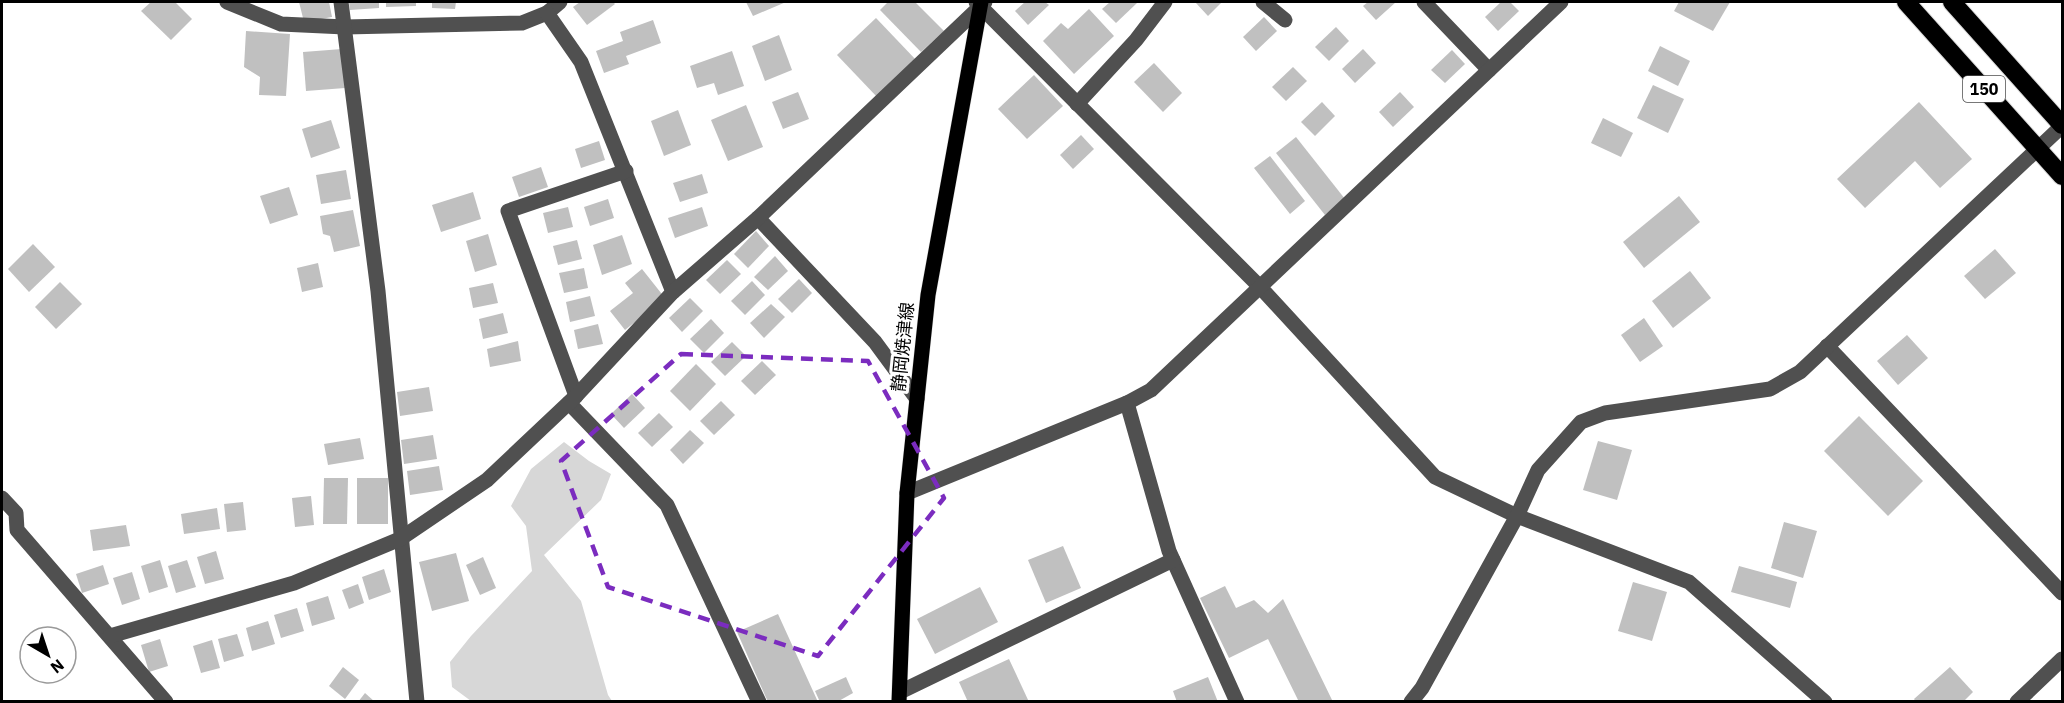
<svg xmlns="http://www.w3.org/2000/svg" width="2064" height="703" font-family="'IBM Plex Sans','Noto Sans JP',sans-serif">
	<rect width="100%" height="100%" fill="#fff"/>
	<polygon fill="#d7d7d7" points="564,442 589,461 611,474 601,500 544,555 581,601 608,695 612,701 471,701 452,687 450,662 471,636 532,571 526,526 511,506 531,469"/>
	<g fill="#c0c0c0">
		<polygon points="151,2 175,2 192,19 171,40 141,11"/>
		<polygon points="299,2 329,2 332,17 304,22"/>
		<polygon points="349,2 379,2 379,8 350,10"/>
		<polygon points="386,2 416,2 416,6 386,7"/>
		<polygon points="432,2 456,2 455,9 432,8"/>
		<polygon points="580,2 613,2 615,4 587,25 573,7"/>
		<polygon points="746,2 786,2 753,16"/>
		<polygon points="888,2 915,2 944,31 921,52 880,10"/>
		<polygon points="1025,2 1045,2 1049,5 1028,25 1015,11"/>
		<polygon points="1110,2 1135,2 1137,3 1116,23 1102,9"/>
		<polygon points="1195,2 1222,2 1208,16"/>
		<polygon points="1368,2 1396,2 1376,20 1363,6"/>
		<polygon points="1501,2 1510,2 1519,11 1498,31 1485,17"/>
		<polygon points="1679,2 1730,2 1713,31 1674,11"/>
		<polygon points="1089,9 1114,36 1074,74 1043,41 1061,23 1068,29"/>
		<polygon points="1264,17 1277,31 1256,51 1243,37"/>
		<polygon points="876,18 917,61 878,98 837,55"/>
		<polygon points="653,20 661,43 626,56 629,64 604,73 596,51 623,41 620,32"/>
		<polygon points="1336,27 1349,41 1329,61 1315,47"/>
		<polygon points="246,31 290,34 286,96 259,95 260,77 244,67"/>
		<polygon points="779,35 792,70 765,81 752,46"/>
		<polygon points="1660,46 1690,61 1678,86 1648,71"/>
		<polygon points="342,49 345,88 306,91 303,52"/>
		<polygon points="1363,49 1376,63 1355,83 1342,69"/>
		<polygon points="1452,50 1465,64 1445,83 1431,70"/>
		<polygon points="732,51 744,86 718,95 714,83 697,88 690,66"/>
		<polygon points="1154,63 1182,93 1163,112 1134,82"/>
		<polygon points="1293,67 1307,81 1286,101 1272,87"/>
		<polygon points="1034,75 1063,106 1027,139 998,109"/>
		<polygon points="1653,85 1684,99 1668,133 1637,118"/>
		<polygon points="798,92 809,119 783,129 772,102"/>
		<polygon points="1400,92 1414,107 1393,127 1379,112"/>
		<polygon points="1322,102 1335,116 1315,136 1301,122"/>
		<polygon points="1919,102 1972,159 1940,188 1915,161 1865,208 1837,179"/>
		<polygon points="746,105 763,147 728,161 711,120"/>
		<polygon points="678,110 691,145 664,156 651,121"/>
		<polygon points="1603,118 1633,133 1621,157 1591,143"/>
		<polygon points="331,120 340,148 311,158 302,129"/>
		<polygon points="1081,135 1094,149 1073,169 1060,155"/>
		<polygon points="1296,137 1345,199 1325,215 1276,153"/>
		<polygon points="599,141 605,160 581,168 575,149"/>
		<polygon points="1270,156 1305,201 1290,214 1254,168"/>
		<polygon points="541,167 548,187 519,197 512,177"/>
		<polygon points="346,170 351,199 321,204 316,175"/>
		<polygon points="702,174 708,193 680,202 673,183"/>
		<polygon points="289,187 298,215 270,224 260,196"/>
		<polygon points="473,192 481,219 441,232 432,205"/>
		<polygon points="1679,196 1700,222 1644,268 1623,242"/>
		<polygon points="608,199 614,218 590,226 584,207"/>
		<polygon points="568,207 573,227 548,233 543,213"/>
		<polygon points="702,207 708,226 675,238 668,218"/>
		<polygon points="353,210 360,246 334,252 330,236 323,234 320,216"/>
		<polygon points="756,231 769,246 748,268 734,254"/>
		<polygon points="488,234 497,265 475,272 466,241"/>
		<polygon points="622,235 632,264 602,275 593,245"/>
		<polygon points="577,240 582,259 558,265 553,246"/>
		<polygon points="33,244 55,267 29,292 8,269"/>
		<polygon points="1995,249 2016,273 1985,299 1964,276"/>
		<polygon points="775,256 788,271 768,290 754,277"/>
		<polygon points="727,260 741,274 720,294 706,280"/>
		<polygon points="318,263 323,287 302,292 297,268"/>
		<polygon points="584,268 588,288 564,293 559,273"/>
		<polygon points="642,269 665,298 625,330 610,311 633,293 625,283"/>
		<polygon points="1690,271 1711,298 1673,328 1652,301"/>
		<polygon points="799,279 812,293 792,313 778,299"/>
		<polygon points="752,281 765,295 745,315 731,301"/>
		<polygon points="60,282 82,304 56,329 35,307"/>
		<polygon points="493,283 498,303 473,308 469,288"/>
		<polygon points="590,296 595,316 570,322 566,302"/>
		<polygon points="690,298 703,311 682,332 669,318"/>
		<polygon points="771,304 785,317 764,338 750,323"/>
		<polygon points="503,313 508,333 483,339 479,319"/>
		<polygon points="1644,318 1663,346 1640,362 1621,335"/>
		<polygon points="711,319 724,333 704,353 690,339"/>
		<polygon points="598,324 603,344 578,349 574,330"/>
		<polygon points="1907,335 1928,358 1898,385 1877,361"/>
		<polygon points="518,341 521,361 490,367 487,349"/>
		<polygon points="732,342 746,356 725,376 711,362"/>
		<polygon points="762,361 776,375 755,395 741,381"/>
		<polygon points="696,364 716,384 690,411 670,391"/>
		<polygon points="429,387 433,411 400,416 397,392"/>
		<polygon points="632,394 645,408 624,428 611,414"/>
		<polygon points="721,401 735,415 714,435 700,421"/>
		<polygon points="659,413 673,427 652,447 638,433"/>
		<polygon points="1859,416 1923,481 1888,516 1824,451"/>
		<polygon points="690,430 704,443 683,464 670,450"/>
		<polygon points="433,435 437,459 404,464 401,440"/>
		<polygon points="360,438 364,459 328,465 324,444"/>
		<polygon points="1598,441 1632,450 1617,500 1583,490"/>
		<polygon points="439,466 443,490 410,495 407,471"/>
		<polygon points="324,478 348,478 347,524 323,524"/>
		<rect x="357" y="478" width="31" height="46"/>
		<polygon points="311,496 314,525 295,527 292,498"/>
		<polygon points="243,502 246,530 227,532 224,504"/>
		<polygon points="217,508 220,529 184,534 181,514"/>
		<polygon points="1784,522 1817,531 1803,578 1771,568"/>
		<polygon points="126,525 130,546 93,551 90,530"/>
		<polygon points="1063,546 1081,588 1046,603 1028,560"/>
		<polygon points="216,551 224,579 205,584 197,557"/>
		<polygon points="456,553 469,601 432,611 419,562"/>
		<polygon points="483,557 496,588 480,595 466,565"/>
		<polygon points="160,560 168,587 149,593 141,566"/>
		<polygon points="187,560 196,587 176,593 168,566"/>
		<polygon points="103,565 109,584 82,593 76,574"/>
		<polygon points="1739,566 1797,582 1790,608 1731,592"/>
		<polygon points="384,569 391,592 369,600 362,577"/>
		<polygon points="132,572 140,599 122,605 113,578"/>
		<polygon points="1633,582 1667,592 1652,641 1618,631"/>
		<polygon points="358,584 364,603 349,609 342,590"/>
		<polygon points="1225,586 1236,608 1254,600 1268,613 1283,599 1333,702 1299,702 1268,639 1229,658 1200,598"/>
		<polygon points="980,587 998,622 935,654 917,619"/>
		<polygon points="328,596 335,619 312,626 306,603"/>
		<polygon points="297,608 304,631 281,638 274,615"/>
		<polygon points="778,614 818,702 768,702 737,632"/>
		<polygon points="268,621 275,644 252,651 246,628"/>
		<polygon points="237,634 244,656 224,662 218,639"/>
		<polygon points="160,639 168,666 149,672 141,645"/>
		<polygon points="212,640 220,668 201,673 193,646"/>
		<polygon points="1009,659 1029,702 968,702 959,682"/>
		<polygon points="343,667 359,680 345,699 329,686"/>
		<polygon points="1950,667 1973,692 1963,702 1916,702 1914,699"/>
		<polygon points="846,677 853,693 837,702 820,702 815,691"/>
		<polygon points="1208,677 1218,702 1177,702 1173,691"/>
		<polygon points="365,693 375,702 358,702"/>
	</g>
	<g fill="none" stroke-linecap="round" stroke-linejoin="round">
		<g stroke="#dbdbdb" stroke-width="16">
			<polyline id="major" points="899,702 907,493 928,295 981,2"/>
		</g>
		<g stroke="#dbdbdb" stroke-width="20">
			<g id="highway">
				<polyline points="1906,2 2062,176"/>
				<polyline points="1952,2 2062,125"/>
			</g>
		</g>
		<g stroke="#505050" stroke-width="15">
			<polyline points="227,2 281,24 345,27 522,23 547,13 560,2"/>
			<polyline points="341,2 378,291 417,702"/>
			<polyline points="976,2 1261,288 1435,477 1517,516 1689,582 1825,702"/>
			<polyline points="1263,2 1285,20"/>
			<polyline points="1424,2 1489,70"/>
			<polyline points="547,13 581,62 673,292"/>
			<polyline points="1077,104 1136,40 1165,2"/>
			<polyline points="758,218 875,342 917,399"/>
			<polyline points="1827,346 2062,593"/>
			<polyline points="576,396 508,211 626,171"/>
			<polyline points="569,403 667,505 759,702"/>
			<polyline points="1127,403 1169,551 1237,702"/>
			<polyline points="907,493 1127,403 1151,390 1561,2"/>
			<polyline points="2,498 16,513 17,530 166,702"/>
			<polyline points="110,636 294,583 400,539 487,480 576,396 673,292 758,218 985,2"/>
			<polyline points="900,692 1173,560"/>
			<polyline points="1411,702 1422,688 1517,516 1538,470 1581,422 1605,413 1770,389 1800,372 2062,126"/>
			<polyline points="2017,702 2062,659"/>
		</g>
		<use href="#major" stroke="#000" stroke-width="15"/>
		<use href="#highway" stroke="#000" stroke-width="18"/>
	</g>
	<path fill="none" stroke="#7b2cbf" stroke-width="4.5" stroke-dasharray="12 8" stroke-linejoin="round" d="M681 354 868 361 944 498 818 656 608 587 561 461Z"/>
	<g text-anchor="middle" stroke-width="6" stroke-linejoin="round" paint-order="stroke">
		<rect fill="#fff" stroke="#4c4c4c" stroke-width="1.5" x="1963" y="76" width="42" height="26" rx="4.5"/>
		<g font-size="16" font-weight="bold" fill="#000">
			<text x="1984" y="95">150</text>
		</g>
		<g font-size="18" fill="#000" stroke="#fff">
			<text transform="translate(903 347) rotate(-84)" y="6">静岡焼津線</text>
		</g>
	</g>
	<rect width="2064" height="703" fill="none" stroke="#000000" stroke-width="6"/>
	<g transform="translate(48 655) rotate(141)"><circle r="28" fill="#ffffff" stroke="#999999" stroke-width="1.5"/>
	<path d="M0-4.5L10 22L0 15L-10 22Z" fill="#000000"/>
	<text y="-9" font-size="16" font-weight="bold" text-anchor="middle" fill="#000000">N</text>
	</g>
</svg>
